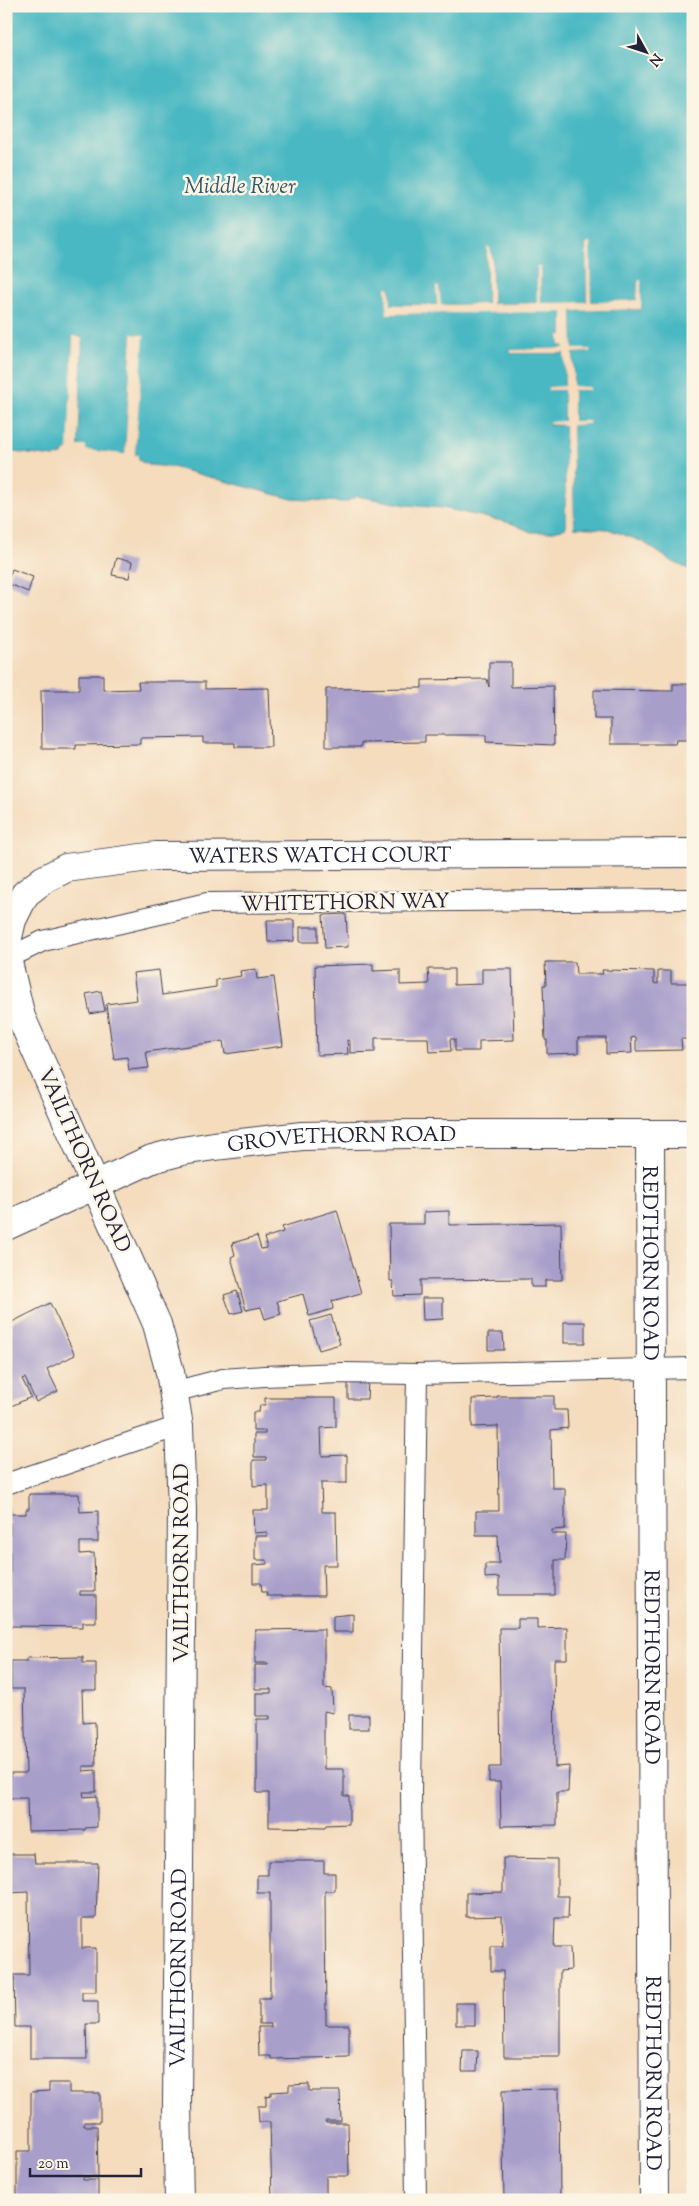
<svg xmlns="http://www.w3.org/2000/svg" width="699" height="2206" font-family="'Sorts Mill Goudy',serif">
	<rect width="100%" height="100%" fill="#fcf5e5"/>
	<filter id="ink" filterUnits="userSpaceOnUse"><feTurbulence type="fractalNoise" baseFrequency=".02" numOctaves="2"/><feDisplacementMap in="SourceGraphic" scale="10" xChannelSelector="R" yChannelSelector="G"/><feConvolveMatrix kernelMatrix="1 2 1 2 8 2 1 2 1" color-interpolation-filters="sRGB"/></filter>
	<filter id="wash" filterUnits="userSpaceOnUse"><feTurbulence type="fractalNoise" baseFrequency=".0096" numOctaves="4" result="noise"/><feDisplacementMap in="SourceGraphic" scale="20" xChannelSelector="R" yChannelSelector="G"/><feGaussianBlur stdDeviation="1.12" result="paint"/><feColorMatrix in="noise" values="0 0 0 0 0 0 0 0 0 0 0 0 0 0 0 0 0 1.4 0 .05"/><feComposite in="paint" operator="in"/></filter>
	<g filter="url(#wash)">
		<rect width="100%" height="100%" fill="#f4dcbd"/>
		<polygon fill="#4ab8c2" stroke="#366d7e" points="6,6 693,6 693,571 673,562 643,542 608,529 574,527 572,424 589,424 590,421 573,421 573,390 588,390 588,387 573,387 573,353 590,352 589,349 573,350 572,311 641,309 638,281 637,300 591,302 589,243 586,243 587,302 541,303 539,267 537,268 538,303 492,304 492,257 487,247 487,304 440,305 439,287 437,286 437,305 391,305 390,288 386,288 388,314 563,311 563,335 559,335 560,346 563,345 564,348 511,350 511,353 564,353 565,387 548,387 549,390 564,390 564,422 549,423 549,425 565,425 566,528 549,532 531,532 511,523 443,508 407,505 357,496 346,502 292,499 172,467 149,465 140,461 138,455 135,455 143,335 132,334 125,454 85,450 85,446 78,446 82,337 73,337 69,448 62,455 54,457 6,451"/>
		<g fill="#f4dcbd">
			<polygon points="586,243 590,243 591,302 637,300 638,281 641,280 641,309 572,311 573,349 590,349 590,352 573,353 573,386 589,387 589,390 573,390 573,421 590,421 589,424 572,425 574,527 571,527 570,310 572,308 638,307 638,302 591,305 492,307 489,305 487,307 390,308 390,311 565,310 566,335 562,337 562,343 566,345 567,387 568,528 566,528 565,425 549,424 549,422 564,421 564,390 548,390 548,387 565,386 564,353 511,353 511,350 564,348 563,345 560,346 559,335 563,335 563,312 387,314 386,287 390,288 391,305 437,305 436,286 439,287 441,305 487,304 487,247 490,248 492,257 492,304 537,303 537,267 540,267 541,303 587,302"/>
			<polygon points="132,334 144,335 135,455 138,455 138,463 136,458 132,455 141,337 135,337 128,454 125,457 85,453 83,449 75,447 79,339 76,339 71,448 68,452 73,336 82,337 78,446 86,446 86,450 125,454"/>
		</g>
		<g id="blocks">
			<g fill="#a79eca">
				<polygon points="116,558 132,562 129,578 112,575"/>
				<polygon points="12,569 33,577 28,592 7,583"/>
				<polygon points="489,662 511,662 511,687 553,686 554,745 486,742 486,735 425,735 425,742 361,743 361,747 326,747 326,689 422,688 422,680 487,679 489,687"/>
				<polygon points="79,675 103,675 103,690 139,689 138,682 205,682 205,689 269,688 271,747 235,747 235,743 203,743 203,737 140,738 140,744 76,745 76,749 42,749 41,690 79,690"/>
				<polygon points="673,684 693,684 693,740 676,740 675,744 611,744 611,719 594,719 594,690 673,691"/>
				<polygon points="346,914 348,947 325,948 323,915"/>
				<polygon points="267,920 294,920 294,941 268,942"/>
				<rect x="300" y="927" width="18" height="15"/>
				<polygon points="545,962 575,962 576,974 603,974 602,970 654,971 654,983 658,984 658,971 671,971 671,983 693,983 693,1039 681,1039 682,1050 636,1051 636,1037 631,1038 632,1053 606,1054 606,1038 578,1038 578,1053 547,1054 547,1040 545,1040 543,985 546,985"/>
				<polygon points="373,964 373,971 400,970 400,985 429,984 428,969 454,969 454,985 482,984 482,969 512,969 514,1040 479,1041 479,1051 455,1051 455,1039 450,1039 451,1051 429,1052 428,1038 375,1038 375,1052 350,1053 350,1041 347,1040 348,1054 317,1055 315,966"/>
				<polygon points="256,969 257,979 274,977 283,1046 225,1054 223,1041 146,1052 149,1068 129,1070 127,1057 114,1059 106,1004 137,1000 133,973 159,970 162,995 216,987 216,980 241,976 240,971"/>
				<polygon points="101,991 105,1011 90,1014 86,994"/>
				<polygon points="337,1210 361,1293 332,1301 333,1309 309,1316 303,1294 277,1301 281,1314 265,1319 261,1307 246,1310 231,1257 235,1255 232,1243 257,1236 261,1249 267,1248 264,1238 283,1232 282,1227"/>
				<polygon points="449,1211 449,1225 561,1223 562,1280 545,1280 545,1287 531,1287 531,1279 420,1280 420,1295 394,1296 393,1281 390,1281 389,1224 424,1224 424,1212"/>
				<polygon points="237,1291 243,1311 231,1314 224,1295"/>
				<polygon points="422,1298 443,1298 443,1319 423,1320"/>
				<polygon points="50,1303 75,1355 47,1369 58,1391 36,1402 25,1378 22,1379 31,1397 7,1408 6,1325"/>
				<polygon points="331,1315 340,1344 319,1350 310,1321"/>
				<rect x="564" y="1322" width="21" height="21"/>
				<polygon points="488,1333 503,1333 504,1350 488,1350"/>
				<polygon points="348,1381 368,1381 367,1399 348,1399"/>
				<polygon points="497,1396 554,1396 554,1410 567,1410 568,1428 551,1430 552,1488 565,1488 565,1529 552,1530 552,1534 566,1534 565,1560 555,1560 555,1595 499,1595 499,1577 485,1578 485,1564 499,1564 498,1535 476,1535 476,1511 499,1511 498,1426 472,1427 472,1399 497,1398"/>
				<polygon points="265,1398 336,1398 336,1427 321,1428 322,1456 347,1455 347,1483 321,1483 322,1512 336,1512 337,1565 323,1565 324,1596 266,1596 267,1592 262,1592 261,1583 253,1583 253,1565 267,1564 267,1560 255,1560 255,1536 267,1536 267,1532 254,1533 253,1510 268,1510 268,1485 253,1486 253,1460 266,1460 266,1457 254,1457 254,1434 265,1434 265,1431 253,1431 253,1412 259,1412 260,1405 265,1405"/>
				<polygon points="29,1494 79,1494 80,1512 98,1511 98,1542 80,1542 80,1554 94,1553 95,1591 80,1591 80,1595 96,1595 96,1622 83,1622 83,1627 10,1626 10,1522 6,1522 6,1504 9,1505 9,1514 26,1514 26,1509 29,1509"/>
				<polygon points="353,1614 353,1632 333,1632 333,1616"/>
				<polygon points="518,1619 537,1619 537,1628 567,1627 567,1659 555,1659 554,1661 555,1767 569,1766 568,1792 557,1792 557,1825 501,1826 500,1782 489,1782 489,1767 501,1767 499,1628 518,1628"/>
				<polygon points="324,1629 324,1688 332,1689 333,1713 324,1711 324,1769 344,1769 344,1796 349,1796 349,1824 326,1825 325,1828 269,1827 269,1793 257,1793 257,1719 270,1719 270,1716 256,1716 256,1693 271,1693 271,1689 255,1689 255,1665 268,1665 268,1663 255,1663 255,1630"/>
				<polygon points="83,1657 83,1663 96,1663 96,1690 82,1690 83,1723 95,1722 96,1766 83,1766 83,1771 96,1770 96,1792 83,1792 84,1797 97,1796 97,1827 85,1828 85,1830 28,1831 27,1798 10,1798 10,1773 26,1773 24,1689 11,1689 11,1661 27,1661 27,1658"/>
				<rect x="349" y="1715" width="20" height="14"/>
				<polygon points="9,1854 34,1854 35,1863 98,1863 96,1918 82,1918 82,1948 96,1948 96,1992 82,1992 82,2001 98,2001 98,2024 86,2024 87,2059 30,2059 30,2027 15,2027 14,1975 29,1975 28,1892 8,1893"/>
				<polygon points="503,1858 557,1859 557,1896 569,1896 568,1918 555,1918 554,1947 570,1947 571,1970 560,1971 560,2057 504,2057 503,1971 491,1971 491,1946 503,1946 502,1916 466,1917 466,1893 503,1892"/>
				<polygon points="268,1861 324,1861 324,1873 335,1873 335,1891 325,1891 326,2025 349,2025 349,2057 271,2059 271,2056 259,2056 258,2027 271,2027 271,2024 259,2024 259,1998 270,1998 270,1893 257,1893 257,1875 268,1875"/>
				<rect x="456" y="2003" width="19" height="22"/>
				<polygon points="463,2051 478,2051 477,2071 462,2071"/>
				<polygon points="49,2083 69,2083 69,2093 100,2093 100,2122 84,2122 84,2126 97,2126 98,2177 83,2177 83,2180 98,2180 98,2200 17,2200 17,2151 31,2151 31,2092 49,2091"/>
				<polygon points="309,2084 309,2091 340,2091 341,2121 325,2121 326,2123 348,2123 349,2176 326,2176 326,2200 272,2200 270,2122 259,2122 258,2106 266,2106 266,2096 271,2095 271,2092 289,2091 289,2085"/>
				<polygon points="559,2089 560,2200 504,2200 502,2090"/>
			</g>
		</g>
	</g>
	<g filter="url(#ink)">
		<use href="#blocks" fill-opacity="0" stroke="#423e4e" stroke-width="1"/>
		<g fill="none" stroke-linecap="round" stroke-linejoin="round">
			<g stroke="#423e4e" stroke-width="22">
				<g id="service">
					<polyline points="6,959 43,941 207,903 693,899"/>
					<polyline points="173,1392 223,1379 264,1376 342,1373 417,1374 693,1368"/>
					<polyline points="6,1484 179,1426"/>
					<polyline points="416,2200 411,1791 417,1374"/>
				</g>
			</g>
			<g stroke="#423e4e" stroke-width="30">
				<g id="minor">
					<path id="s1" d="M650 1135 654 2200"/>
					<path id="s2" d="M6 1226 152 1159 182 1151 214 1146 302 1136 406 1134H693"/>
					<path id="s3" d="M179 2200 177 2104 182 1510 179 1426 170 1372 157 1324 21 1017 7 958V942L12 920 25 894 43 880 66 868 156 856 693 853"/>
				</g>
			</g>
			<use href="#service" stroke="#fff" stroke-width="20"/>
			<use href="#minor" stroke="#fff" stroke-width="28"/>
		</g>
	</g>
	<g text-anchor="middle" stroke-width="5" stroke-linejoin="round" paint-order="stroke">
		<g font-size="21" fill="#22223b" stroke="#fcf5e5">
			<text dy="7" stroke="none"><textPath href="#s3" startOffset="1646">WATERS WATCH COURT</textPath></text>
			<text transform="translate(345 902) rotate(-1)" y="7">WHITETHORN WAY</text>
			<text dy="7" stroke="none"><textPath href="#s2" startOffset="352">GROVETHORN ROAD</textPath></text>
			<text transform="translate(85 1160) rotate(66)" y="7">VAILTHORN ROAD</text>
			<text dy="7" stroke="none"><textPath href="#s1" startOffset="128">REDTHORN ROAD</textPath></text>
			<text transform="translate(181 1563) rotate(-90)" y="7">VAILTHORN ROAD</text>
			<text dy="7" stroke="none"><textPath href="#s1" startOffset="532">REDTHORN ROAD</textPath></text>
			<text dy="7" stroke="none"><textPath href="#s3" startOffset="232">VAILTHORN ROAD</textPath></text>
			<text dy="7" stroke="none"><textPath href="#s1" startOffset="938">REDTHORN ROAD</textPath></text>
		</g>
		<g font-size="22" font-style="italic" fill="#30566a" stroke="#fcf5e5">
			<text x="240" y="193">Middle River</text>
		</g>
	</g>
	<rect width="699" height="2206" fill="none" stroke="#fcf5e5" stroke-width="25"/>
	<g transform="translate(646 52) rotate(130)" stroke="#fcf5e5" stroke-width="4" paint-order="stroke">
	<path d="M0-4L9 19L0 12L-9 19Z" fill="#22223b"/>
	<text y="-8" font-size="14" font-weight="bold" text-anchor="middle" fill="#22223b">N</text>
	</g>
	<path d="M30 2168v8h111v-8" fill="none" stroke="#22223b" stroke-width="2.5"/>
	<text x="38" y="2168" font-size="15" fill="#22223b" stroke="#fcf5e5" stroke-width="4" paint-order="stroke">20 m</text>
</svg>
